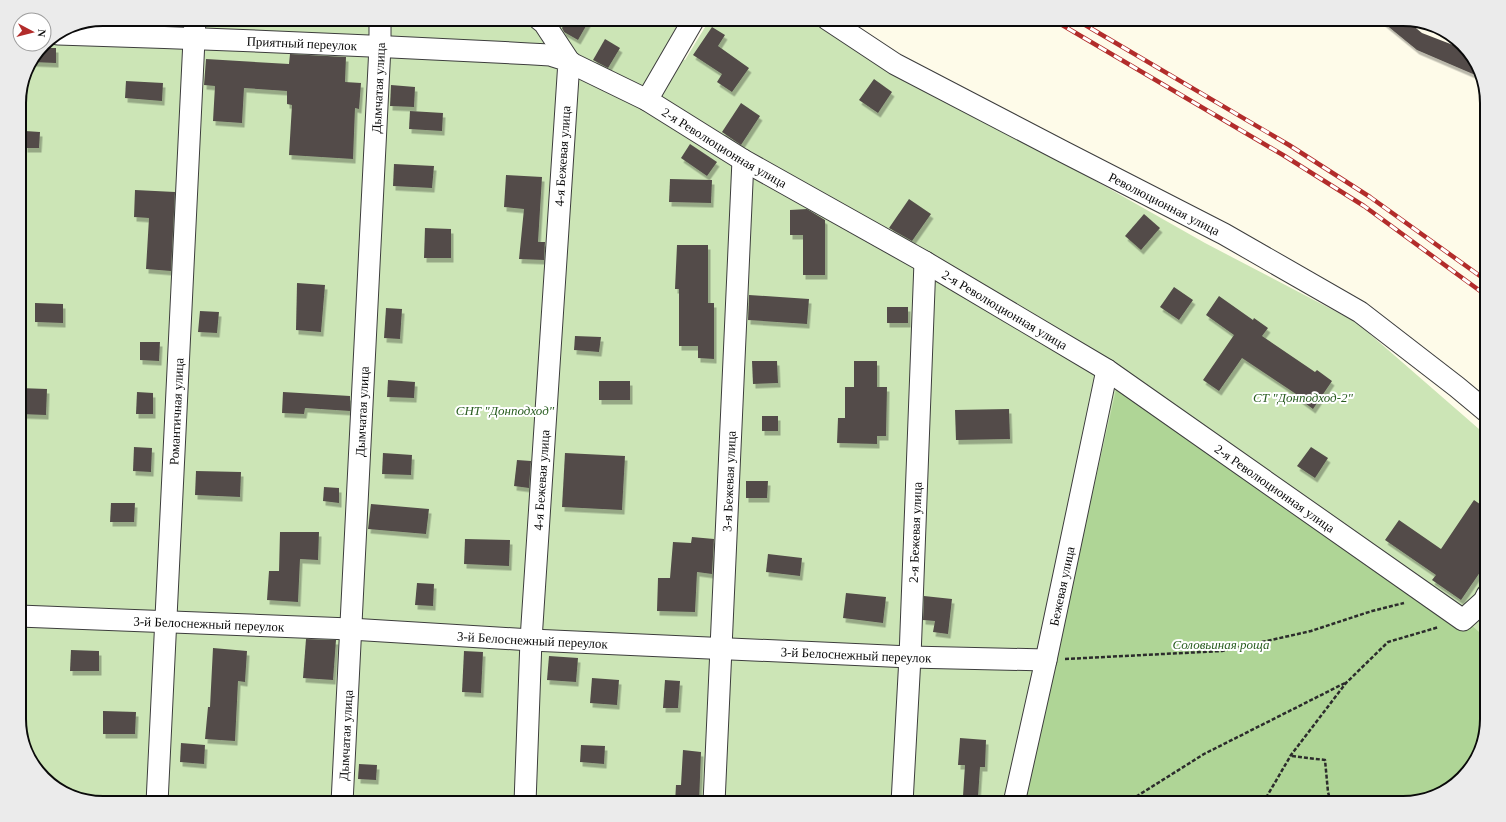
<svg xmlns="http://www.w3.org/2000/svg" width="1506" height="822" font-family="'Times New Roman',serif">
	<defs>
		<filter id="shadow"><feDropShadow dx="2.5" dy="4.5" stdDeviation="0" flood-color="#0004"/></filter>
	</defs>
	<rect width="100%" height="100%" fill="#fefbe9"/>
	<polygon fill="#cce5b6" points="103,19 680,19 664,52 685,60 710,19 810,19 1205,243 1356,322 1487,436 1487,639 1462,616 1022,803 103,803 61,792 33,765 19,724 19,98 25,71 44,43 71,25"/>
	<polygon fill="#afd596" points="1118,381 1462,616 1487,639 1487,719 1476,761 1445,792 1403,803 1022,803"/>
	<g fill="#524c48" filter="url(#shadow)">
		<polygon points="567,19 590,19 578,40 564,32 562,28"/>
		<polygon points="1379,19 1406,20 1422,33 1466,50 1473,57 1480,77 1417,50"/>
		<polygon points="712,27 725,35 718,46 749,68 732,92 717,82 722,74 693,55"/>
		<polygon points="605,39 620,48 608,68 593,60"/>
		<polygon points="41,48 56,48 56,63 31,62"/>
		<polygon points="290,54 346,57 345,82 361,83 359,109 355,108 353,159 289,155 292,105 287,104 287,91 244,88 242,123 213,121 215,86 204,85 206,59 289,64"/>
		<polygon points="874,79 892,92 878,113 859,100"/>
		<polygon points="126,81 163,83 162,101 125,98"/>
		<polygon points="391,85 415,87 414,107 390,106"/>
		<polygon points="741,103 760,116 741,145 722,132"/>
		<polygon points="410,111 443,113 442,131 409,129"/>
		<polygon points="25,131 40,132 39,148 25,148"/>
		<polygon points="690,144 717,162 707,176 681,158"/>
		<polygon points="394,164 434,166 432,188 393,186"/>
		<polygon points="506,175 542,177 538,242 545,242 544,260 519,259 524,209 504,207"/>
		<polygon points="670,179 712,180 711,203 669,202"/>
		<polygon points="135,190 175,192 171,271 146,269 149,218 134,217"/>
		<polygon points="909,199 931,214 912,241 889,228"/>
		<polygon points="807,209 825,220 825,275 803,275 803,235 790,235 790,210"/>
		<polygon points="1144,214 1160,228 1141,250 1125,236"/>
		<polygon points="425,228 451,229 451,258 424,258"/>
		<polygon points="677,245 708,245 708,303 714,303 714,359 698,358 698,346 679,346 679,289 675,289"/>
		<polygon points="297,283 325,285 321,332 296,330"/>
		<polygon points="1174,287 1193,300 1179,320 1160,307"/>
		<polygon points="749,295 809,299 807,324 748,320"/>
		<polygon points="1219,296 1253,320 1254,318 1268,328 1262,336 1315,372 1317,370 1332,381 1313,409 1298,398 1299,396 1242,358 1219,391 1203,380 1234,335 1206,315"/>
		<polygon points="35,303 63,304 63,323 35,322"/>
		<rect x="887" y="307" width="21" height="16"/>
		<polygon points="386,308 402,309 400,339 384,338"/>
		<polygon points="200,311 219,312 217,333 198,332"/>
		<polygon points="575,336 601,337 599,352 574,350"/>
		<polygon points="140,342 160,342 159,361 140,360"/>
		<polygon points="752,361 777,361 778,383 753,384"/>
		<polygon points="854,361 877,361 877,387 887,387 886,436 877,436 877,444 837,443 838,418 845,418 845,387 854,387"/>
		<polygon points="388,380 415,382 414,398 387,397"/>
		<rect x="599" y="381" width="31" height="19"/>
		<polygon points="19,388 47,389 46,415 19,414"/>
		<polygon points="137,392 153,393 153,414 136,414"/>
		<polygon points="283,392 350,396 350,411 305,408 304,414 282,413"/>
		<polygon points="1009,409 1010,439 956,440 955,410"/>
		<rect x="762" y="416" width="16" height="15"/>
		<polygon points="134,447 152,448 151,472 133,471"/>
		<polygon points="1311,447 1328,458 1315,478 1297,466"/>
		<polygon points="383,453 412,455 411,475 382,474"/>
		<polygon points="565,453 625,456 622,510 562,507"/>
		<polygon points="517,460 531,461 529,488 514,486"/>
		<polygon points="196,471 241,472 240,497 195,495"/>
		<polygon points="746,481 768,481 767,498 746,498"/>
		<polygon points="324,487 339,488 339,503 323,501"/>
		<polygon points="1474,500 1487,509 1487,562 1461,600 1432,580 1436,575 1385,540 1399,520 1441,549"/>
		<polygon points="111,503 135,503 134,522 110,522"/>
		<polygon points="371,504 429,509 426,534 368,529"/>
		<polygon points="280,532 319,532 318,560 300,559 298,602 267,600 269,571 279,571"/>
		<polygon points="692,537 714,539 712,574 697,572 695,612 657,611 658,578 670,578 673,542 691,543"/>
		<polygon points="465,539 510,540 509,566 464,564"/>
		<polygon points="768,554 802,558 800,576 766,572"/>
		<polygon points="417,583 434,584 433,606 415,605"/>
		<polygon points="846,593 886,597 883,623 843,618"/>
		<polygon points="924,596 952,599 948,634 933,632 935,621 923,620"/>
		<polygon points="306,639 336,640 333,680 303,678"/>
		<polygon points="213,648 247,651 245,682 238,681 235,741 205,739 208,707 210,707"/>
		<polygon points="71,650 99,651 99,671 70,671"/>
		<polygon points="464,651 483,652 481,693 462,692"/>
		<polygon points="549,656 578,658 576,682 547,680"/>
		<polygon points="592,678 619,680 617,705 590,703"/>
		<polygon points="665,680 680,681 678,708 663,708"/>
		<polygon points="103,711 136,712 135,734 103,734"/>
		<polygon points="960,738 986,740 985,767 980,767 978,797 963,796 965,765 958,765"/>
		<polygon points="181,743 205,745 204,764 180,762"/>
		<polygon points="581,745 605,746 604,764 580,762"/>
		<polygon points="683,750 701,752 699,803 675,803 676,785 681,785"/>
		<polygon points="359,764 377,765 376,780 358,779"/>
	</g>
	<g fill="none" stroke-linecap="round" stroke-linejoin="round">
		<g stroke="#3d3d3d" stroke-width="23">
			<g id="minor">
				<path id="s1" d="M539 19 544 23 569 61 573 64 647 100 743 160 925 262 1107 370 1463 620 1484 601 1487 595"/>
				<path id="s2" d="M827 19 895 64 1064 152 1224 234 1360 312 1457 387 1487 412"/>
				<path id="s3" d="M58 34C222 39 386 46 550 55L569 61 531 640 525 803"/>
				<polyline points="647,100 694,19"/>
				<path id="s4" d="M19 616 350 629 531 640 910 657 1046 660"/>
				<path id="s5" d="M157 803 195 19"/>
				<path id="s6" d="M342 803 380 46V19"/>
				<path id="s7" d="M714 803 743 160"/>
				<path id="s8" d="M902 803 910 657 925 262"/>
				<path id="s9" d="M1014 803 1046 660 1107 370"/>
			</g>
		</g>
		<g stroke="#2c2c2c" stroke-width="2.5" stroke-dasharray="4 2" stroke-linecap="butt">
			<polyline points="1065,659 1222,651 1311,631 1372,611 1404,603"/>
			<polyline points="1292,756 1325,760 1328,792 1331,803"/>
			<polyline points="1126,803 1204,754 1345,683"/>
			<polyline points="1263,803 1291,755 1346,683 1388,642 1439,627"/>
		</g>
		<use href="#minor" stroke="#fff" stroke-width="21"/>
		<g stroke="#b22c2b" stroke-width="4.5">
			<g id="rail">
				<polyline points="1052,19 1283,155 1364,206 1487,296"/>
				<polyline points="1075,19 1289,145 1370,197 1487,281"/>
			</g>
		</g>
		<use href="#rail" stroke="#fff" stroke-width="3" stroke-dasharray="9" stroke-linecap="butt"/>
	</g>
	<g text-anchor="middle" stroke-width="4" stroke-linejoin="round" paint-order="stroke">
		<g font-size="13" fill="#0a0a0a" stroke="#fff">
			<text dy="5" stroke="none"><textPath href="#s3" startOffset="244">Приятный переулок</textPath></text>
			<text dy="5" stroke="none"><textPath href="#s6" startOffset="716">Дымчатая улица</textPath></text>
			<text dy="5" stroke="none"><textPath href="#s1" startOffset="230">2-я Революционная улица</textPath></text>
			<text transform="translate(562 156) rotate(-86)" y="5">4-я Бежевая улица</text>
			<text dy="5" stroke="none"><textPath href="#s2" startOffset="385">Революционная улица</textPath></text>
			<text dy="5" stroke="none"><textPath href="#s1" startOffset="554">2-я Революционная улица</textPath></text>
			<text dy="5" stroke="none"><textPath href="#s5" startOffset="392">Романтичная улица</textPath></text>
			<text dy="5" stroke="none"><textPath href="#s6" startOffset="392">Дымчатая улица</textPath></text>
			<text transform="translate(541 480) rotate(-86)" y="5">4-я Бежевая улица</text>
			<text dy="5" stroke="none"><textPath href="#s7" startOffset="322">3-я Бежевая улица</textPath></text>
			<text dy="5" stroke="none"><textPath href="#s1" startOffset="878">2-я Революционная улица</textPath></text>
			<text dy="5" stroke="none"><textPath href="#s8" startOffset="271">2-я Бежевая улица</textPath></text>
			<text dy="5" stroke="none"><textPath href="#s9" startOffset="222">Бежевая улица</textPath></text>
			<text dy="5" stroke="none"><textPath href="#s4" startOffset="190">3-й Белоснежный переулок</textPath></text>
			<text dy="5" stroke="none"><textPath href="#s4" startOffset="514">3-й Белоснежный переулок</textPath></text>
			<text dy="5" stroke="none"><textPath href="#s4" startOffset="838">3-й Белоснежный переулок</textPath></text>
			<text dy="5" stroke="none"><textPath href="#s6" startOffset="68">Дымчатая улица</textPath></text>
		</g>
		<g font-size="13" font-style="italic" fill="#295d20" stroke="#fff">
			<text x="1303" y="402">СТ "Донподход-2"</text>
			<text x="505" y="415">СНТ "Донподход"</text>
			<text x="1221" y="649">Соловьиная роща</text>
		</g>
	</g>
	<path d="M0 0H1506V822H0ZM103 26H1403A77 77 0 0 1 1480 103V719A77 77 0 0 1 1403 796H103A77 77 0 0 1 26 719V103A77 77 0 0 1 103 26Z" fill="#ebebeb" fill-rule="evenodd"/>
	<path fill="none" stroke="#0a0a0a" stroke-width="2" d="M103 26H1403A77 77 0 0 1 1480 103V719A77 77 0 0 1 1403 796H103A77 77 0 0 1 26 719V103A77 77 0 0 1 103 26Z"/>
	<g transform="translate(32 32) rotate(97)"><circle r="19" fill="#ffffff" stroke="#9d9d9d"/>
	<path d="M0-3L7 15L0 10L-7 15Z" fill="#b22c2b"/>
	<text y="-6" font-size="11" font-weight="bold" text-anchor="middle" fill="#0a0a0a">N</text>
	</g>
</svg>
